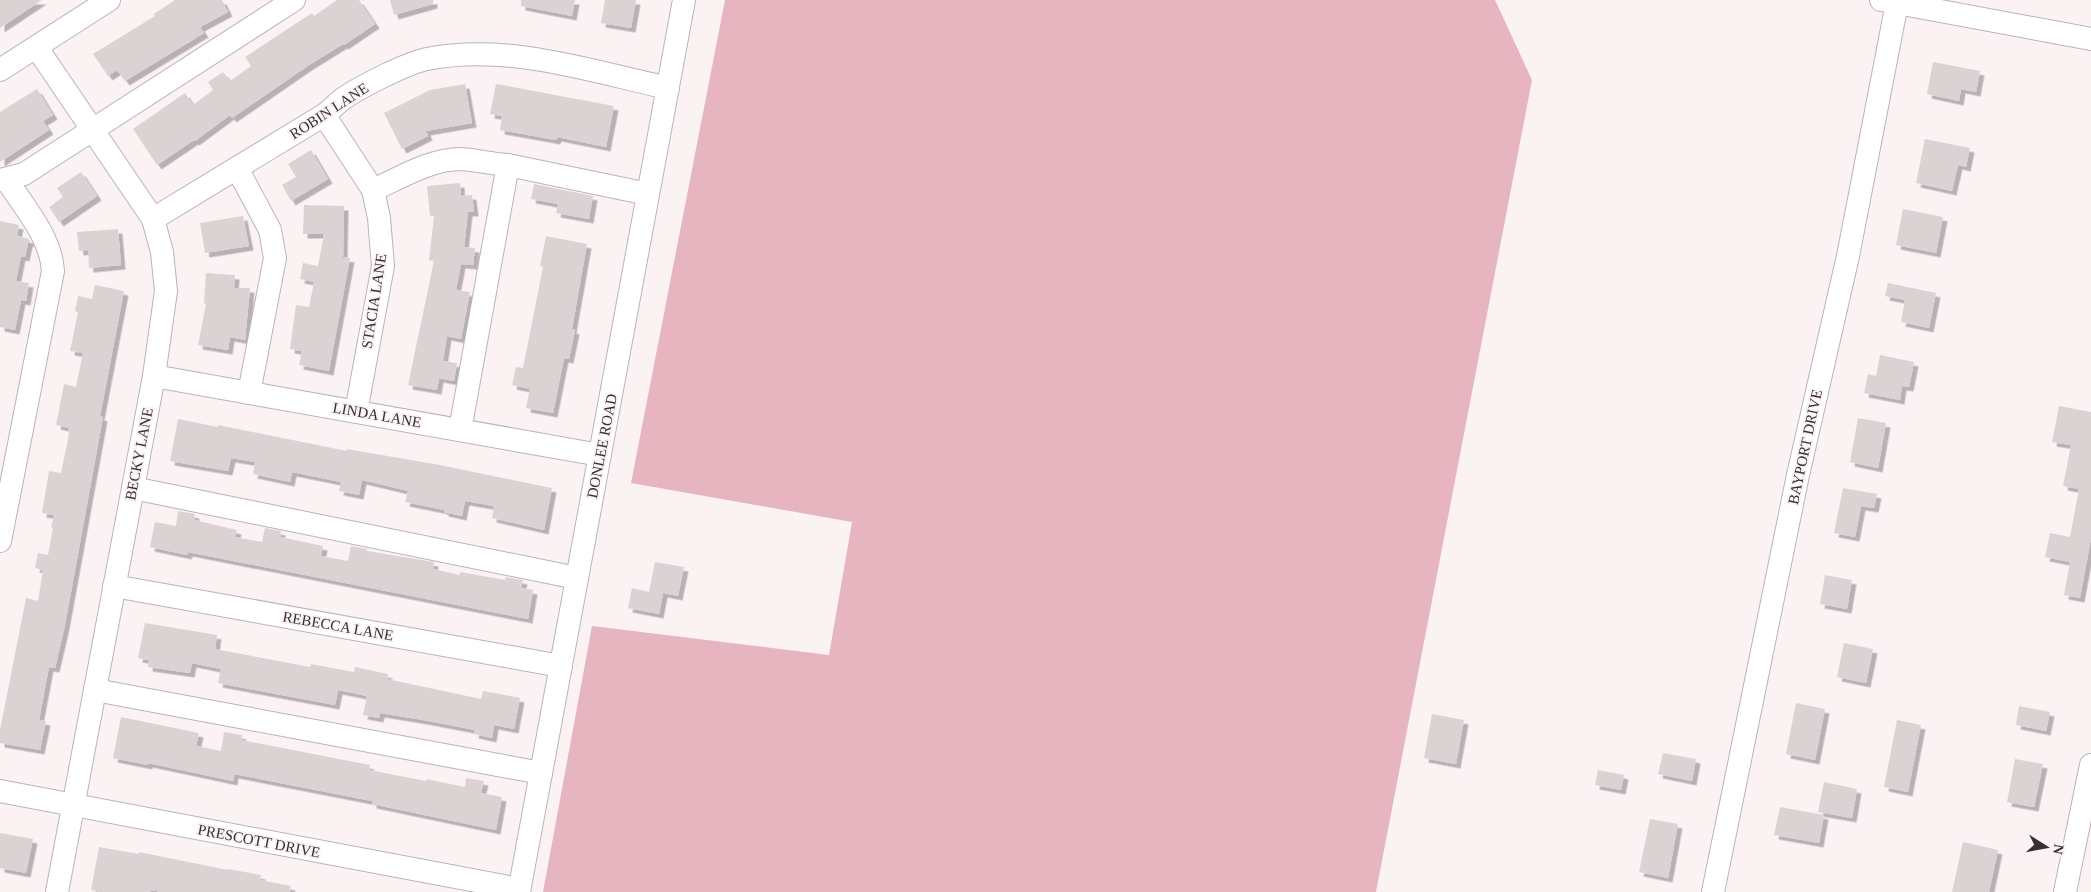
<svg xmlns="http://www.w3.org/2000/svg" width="2091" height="892" font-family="'Times New Roman',serif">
	<defs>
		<filter id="shadow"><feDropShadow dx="4.5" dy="4.5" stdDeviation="0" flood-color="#0004"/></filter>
	</defs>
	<rect width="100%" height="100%" fill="#fbf2f4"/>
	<polygon fill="#e7b5c0" points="725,0 1495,0 1532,80 1376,892 543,892 592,626 829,655 852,522 631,483"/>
	<g fill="#dbd2d4" filter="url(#shadow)">
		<polygon points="0,0 42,0 0,28"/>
		<polygon points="175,0 222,0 228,12 200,27 204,33 125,81 117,70 108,76 93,54 155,16 154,14"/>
		<polygon points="337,0 359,0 375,24 344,45 343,44 309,65 232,118 230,115 195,141 194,140 157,165 133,129 185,93 193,105 213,90 208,82 223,72 230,81 251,66 245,57 312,13 314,16"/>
		<polygon points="390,0 433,0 433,4 394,15"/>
		<polygon points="521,0 575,0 572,16 521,6"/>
		<polygon points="605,0 636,0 631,28 601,23"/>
		<polygon points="1933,62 1980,71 1976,92 1961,89 1959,101 1927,94"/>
		<polygon points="465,84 472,123 426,131 428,136 402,149 384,113 430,90"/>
		<polygon points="496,84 614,106 606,147 557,137 556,140 500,130 502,116 490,114"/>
		<polygon points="37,89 53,115 43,121 49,130 0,162 0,112"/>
		<polygon points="1925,139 1970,148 1966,167 1958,165 1952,191 1916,183"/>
		<polygon points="311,150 328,179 291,201 282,185 296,177 288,164"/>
		<polygon points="81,172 97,196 59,222 49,207 63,197 57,188"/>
		<polygon points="460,183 461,196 472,195 474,212 468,212 464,247 475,248 473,265 461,264 456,290 470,292 461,339 447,336 443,361 457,363 454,381 439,378 437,390 408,385 434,261 429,260 434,216 430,216 427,186"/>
		<polygon points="534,184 593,196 589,219 556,213 558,204 531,199"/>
		<polygon points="304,205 344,206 343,257 350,258 329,371 299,365 302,351 290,349 296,305 309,307 314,282 300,279 303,263 318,266 324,234 303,234"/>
		<polygon points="1903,209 1943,217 1936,253 1896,245"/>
		<polygon points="243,216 249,246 205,253 200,223"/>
		<polygon points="0,221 19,225 17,236 29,239 30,241 28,243 25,257 21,256 16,281 29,283 26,301 21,300 15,330 0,327"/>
		<polygon points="118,229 121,265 89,268 88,250 79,251 77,232"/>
		<polygon points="546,236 587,244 572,329 575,330 569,359 564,358 553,413 526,408 530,389 512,385 516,367 523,368 543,267 540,266"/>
		<polygon points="206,273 235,275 234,288 250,288 245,340 230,337 228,350 198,345 206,304 204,303"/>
		<polygon points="1888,283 1936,293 1929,328 1901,322 1905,300 1885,296"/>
		<polygon points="95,285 124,291 100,416 103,417 65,625 55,668 49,667 39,720 46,721 40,750 0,743 0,730 26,598 38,601 43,570 35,568 38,553 48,555 53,528 51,527 54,515 42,513 49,471 61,473 68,440 69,428 56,425 64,384 76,387 83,353 70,351 78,312 75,311 78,296 92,299"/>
		<polygon points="1880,355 1914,362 1909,387 1902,386 1900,400 1864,393 1868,374 1876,376"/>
		<polygon points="2059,406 2091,412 2091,538 2080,598 2064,595 2070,562 2045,557 2050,533 2070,537 2079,489 2063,486 2071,445 2052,442"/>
		<polygon points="1858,418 1886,423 1878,468 1850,462"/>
		<polygon points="178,419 218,427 218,425 347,451 347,449 440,465 552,488 544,530 492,518 494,506 465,501 462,516 444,512 444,510 405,502 408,491 362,480 359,495 339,491 341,482 292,472 290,482 253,474 255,462 231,458 228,471 170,461"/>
		<polygon points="1843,488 1877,494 1874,508 1861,506 1855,537 1834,533"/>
		<polygon points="178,511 195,514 194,520 237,530 235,537 262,542 265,528 281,531 280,537 323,546 321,556 348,561 351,546 367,549 367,551 434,562 433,569 460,575 460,572 505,580 505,577 523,580 521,588 533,590 528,619 188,552 187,555 150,547 155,522 176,526"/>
		<polygon points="655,562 684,567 678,596 663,593 659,614 628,608 632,588 649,592"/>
		<polygon points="1825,575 1852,580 1847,609 1820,604"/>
		<polygon points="145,623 217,635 215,649 310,667 311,664 354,672 355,667 388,674 387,679 481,699 483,691 520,698 514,729 494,725 492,738 474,734 475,730 423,720 380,713 379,718 363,715 367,696 338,690 335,705 218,683 221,669 192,663 190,673 148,667 149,660 138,658"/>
		<polygon points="1844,643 1873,649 1866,683 1837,677"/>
		<polygon points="1796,703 1825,709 1815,760 1786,754"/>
		<polygon points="2019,706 2050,712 2046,731 2016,725"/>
		<polygon points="1432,714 1464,720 1456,764 1424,758"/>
		<polygon points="121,717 199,733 196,746 221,751 224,732 242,735 241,740 370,765 369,770 426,781 426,779 465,787 466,778 484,781 481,793 502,797 496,830 372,804 372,801 234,774 233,781 148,763 148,765 113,758"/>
		<polygon points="1897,720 1921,725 1908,792 1884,787"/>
		<polygon points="1663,753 1696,759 1692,781 1658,774"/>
		<polygon points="2015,759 2043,764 2034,807 2007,802"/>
		<polygon points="1598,770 1624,775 1621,790 1595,785"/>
		<polygon points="1824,782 1857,789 1852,818 1818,812"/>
		<polygon points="1780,807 1824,815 1819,843 1774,835"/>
		<polygon points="1650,819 1678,824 1668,878 1639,872"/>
		<polygon points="0,833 33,839 26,873 0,868"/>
		<polygon points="1963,842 1998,850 1989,892 1952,892"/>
		<polygon points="99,847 139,854 139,852 228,870 228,869 261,875 260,880 291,886 290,892 163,892 151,890 151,892 102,892 91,890"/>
	</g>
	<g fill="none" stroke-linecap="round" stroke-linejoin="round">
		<g stroke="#bcb3b5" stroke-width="24">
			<g id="minor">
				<polyline points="1881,0 2091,39"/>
				<polyline points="37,48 153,219 162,252 166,291 154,376 57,892"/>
				<polyline points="0,70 109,0"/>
				<polyline points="324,115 373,190 379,218 383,266 356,412"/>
				<polyline points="237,168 270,230 275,258 249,393"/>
				<polyline points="0,180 24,174 294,0"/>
				<path d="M373 190C400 178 430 159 461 159 477 160 492 164 508 165L648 194"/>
				<path d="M153 219 324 115C331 110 337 103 344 98 362 86 407 63 427 59 508 43 590 71 668 88"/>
				<polyline points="154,376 600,455"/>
				<polyline points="460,430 508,165"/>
				<polyline points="133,488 577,578"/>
				<path d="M0 541 53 271C51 237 24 207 6 179"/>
				<polyline points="114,586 561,666"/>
				<polyline points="95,690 541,773"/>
				<polyline points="0,791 519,889"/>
				<polyline points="519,892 684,0"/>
				<polyline points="1713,892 1798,475 1848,256 1897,3"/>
				<polyline points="2065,892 2091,765"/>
			</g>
		</g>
		<use href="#minor" stroke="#fff" stroke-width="22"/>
	</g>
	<g text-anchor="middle" stroke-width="4" stroke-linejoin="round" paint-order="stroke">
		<g font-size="15" fill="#343031" stroke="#fbf2f4">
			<text transform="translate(329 111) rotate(-33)" y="5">ROBIN LANE</text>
			<text transform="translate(374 301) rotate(-81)" y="5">STACIA LANE</text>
			<text transform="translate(377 415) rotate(10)" y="5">LINDA LANE</text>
			<text transform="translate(602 446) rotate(-79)" y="5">DONLEE ROAD</text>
			<text transform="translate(1805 447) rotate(-78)" y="5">BAYPORT DRIVE</text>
			<text transform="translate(139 454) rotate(-79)" y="5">BECKY LANE</text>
			<text transform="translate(338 626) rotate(10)" y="5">REBECCA LANE</text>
			<text transform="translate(259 841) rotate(11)" y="5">PRESCOTT DRIVE</text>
		</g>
	</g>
	<g transform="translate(2046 847) rotate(101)" stroke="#fbf2f4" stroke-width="4" paint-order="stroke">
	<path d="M0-4L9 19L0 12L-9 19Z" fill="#343031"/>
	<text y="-8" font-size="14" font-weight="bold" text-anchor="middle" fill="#343031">N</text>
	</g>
</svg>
